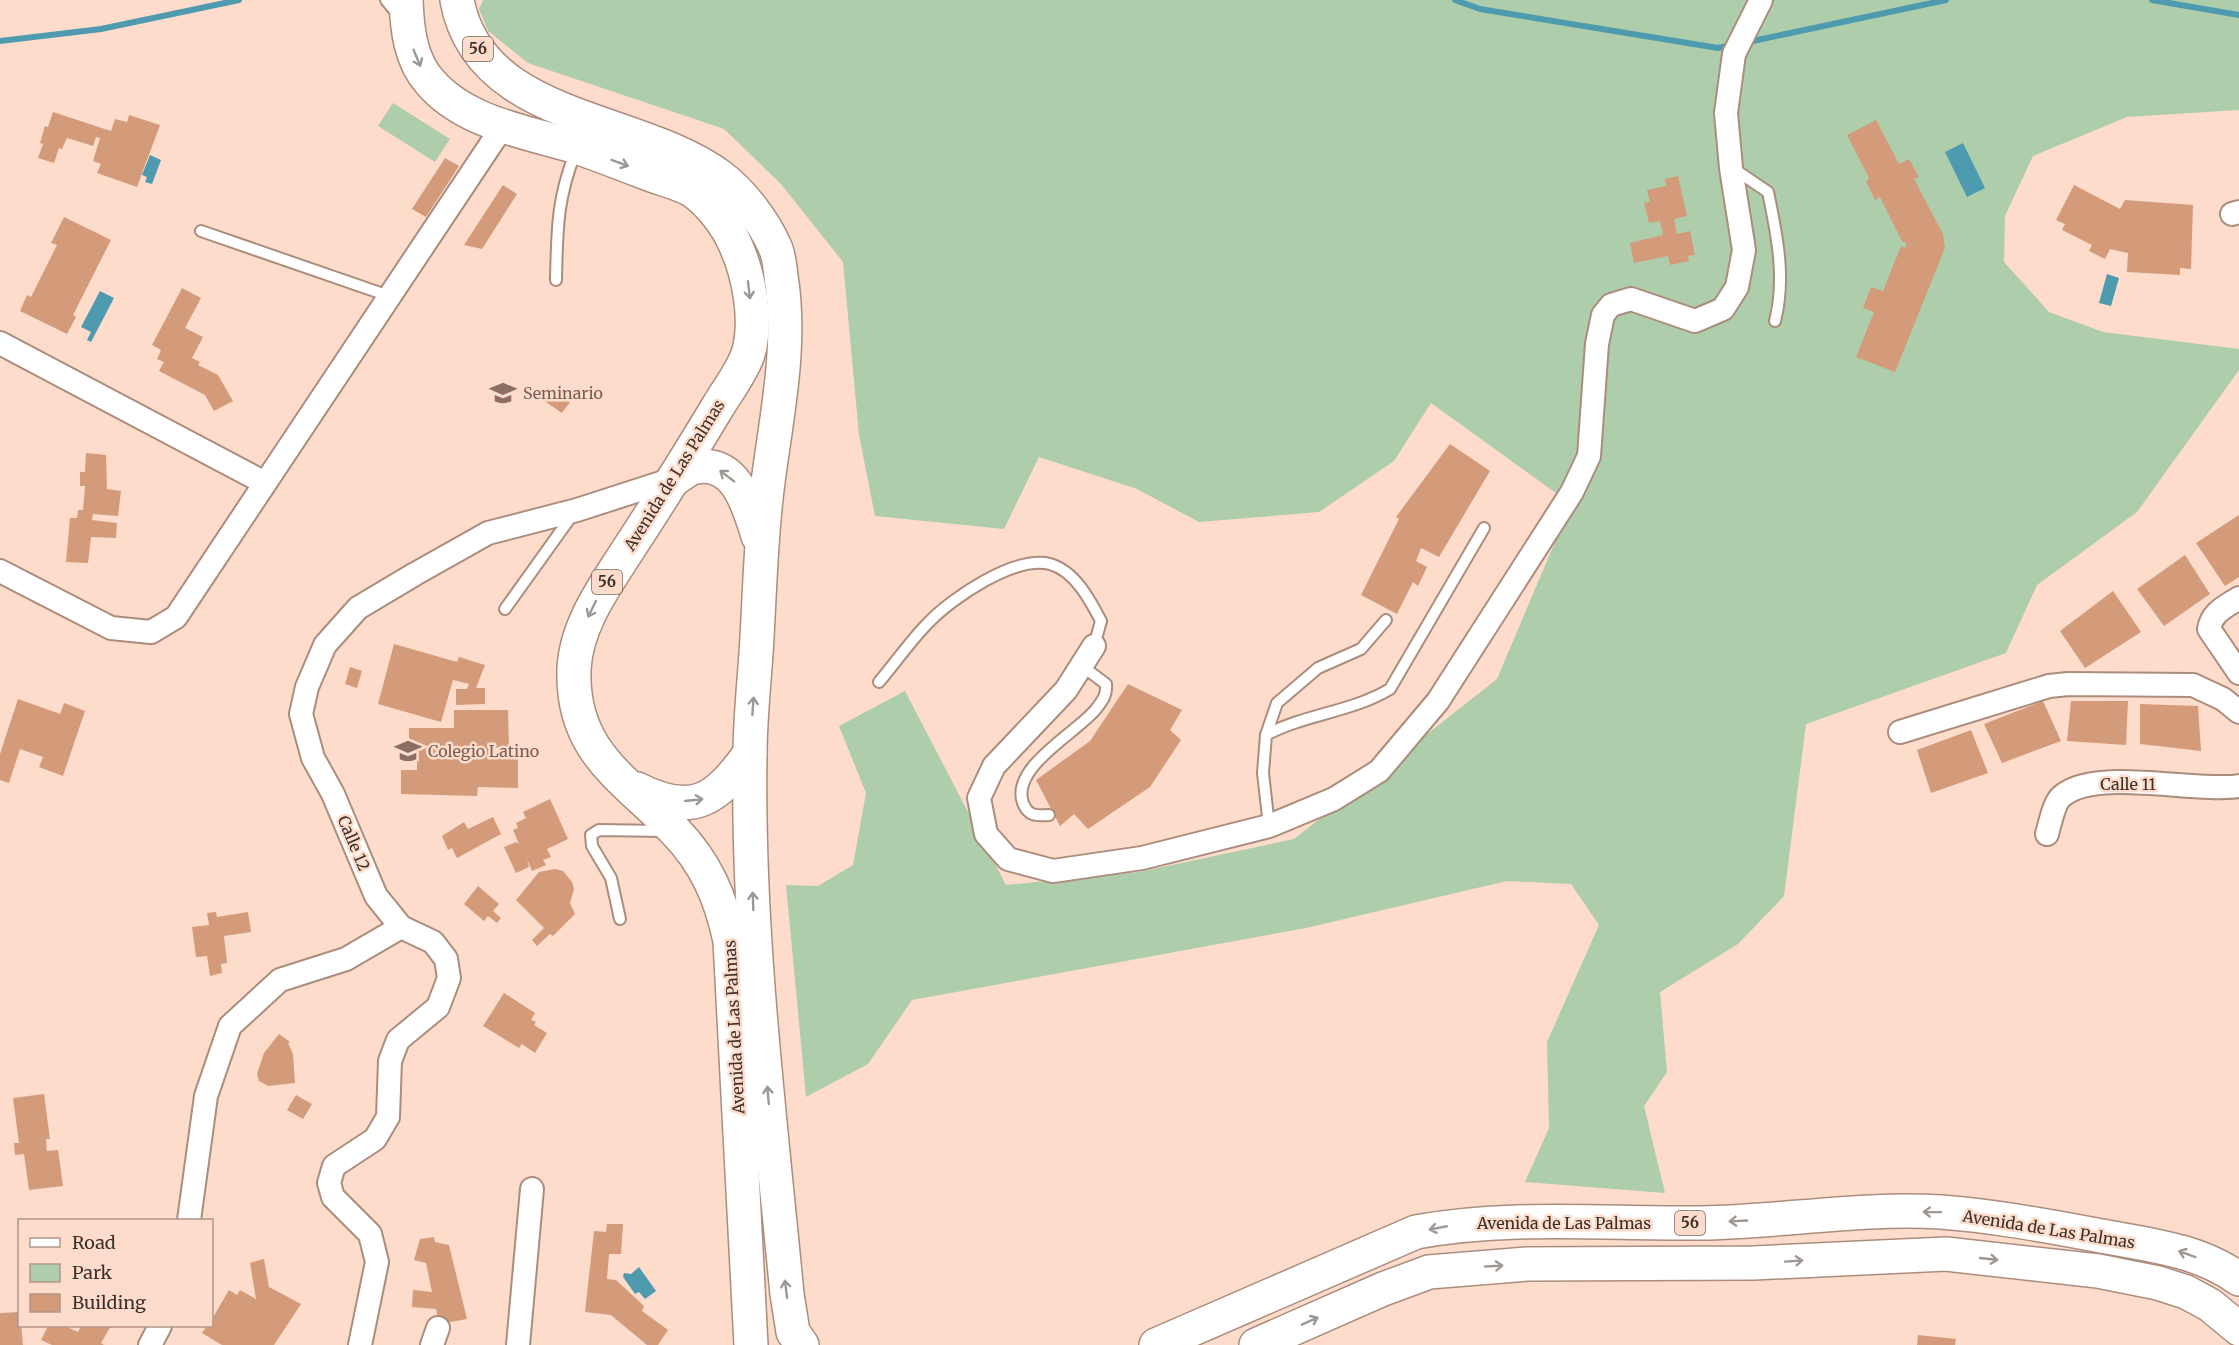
<svg xmlns="http://www.w3.org/2000/svg" width="2239" height="1345" font-family="Merriweather,serif">
	<rect width="100%" height="100%" fill="#fddccb"/>
	<g fill="#aecdab">
		<polygon points="483,0 2239,0 2239,110 2127,117 2033,156 2005,216 2004,262 2049,312 2103,332 2239,349 2239,370 2137,512 2037,585 2006,653 1806,724 1784,896 1738,944 1660,992 1667,1072 1644,1106 1665,1193 1525,1182 1549,1128 1547,1042 1599,925 1571,884 1507,881 1306,928 912,1000 868,1064 806,1097 786,885 818,886 853,865 866,793 839,726 905,691 1006,885 1139,872 1294,839 1497,679 1571,504 1431,403 1394,461 1319,512 1199,522 1137,489 1039,457 1004,529 875,516 859,435 843,262 781,184 724,129 528,63 488,31 479,9"/>
		<polygon points="393,103 450,139 435,162 378,126"/>
	</g>
	<g fill="#4e9baf">
		<polygon points="1963,143 1985,188 1967,197 1945,152"/>
		<polygon points="150,155 161,160 152,184 145,182 147,177 142,175"/>
		<polygon points="2107,274 2119,278 2111,306 2099,303"/>
		<polygon points="100,291 114,298 91,342 87,340 91,332 81,327"/>
		<polygon points="639,1267 656,1291 645,1299 639,1292 635,1294 623,1277 624,1273 631,1274"/>
	</g>
	<g fill="none" stroke-linecap="round" stroke-linejoin="round">
		<g stroke="#4e9baf" stroke-width="6">
			<polyline points="1455,0 1480,9 1718,48 1732,45"/>
			<polyline points="2152,0 2239,15"/>
			<polyline points="0,41 101,29 239,0"/>
			<polyline points="1748,42 1946,0"/>
		</g>
	</g>
	<g fill="#d49b7b">
		<polygon points="53,112 111,131 115,119 127,122 129,115 160,125 137,187 97,173 101,164 93,161 100,138 96,137 93,146 67,138 62,149 59,148 54,163 38,158 43,144 40,143 45,126 48,127"/>
		<polygon points="1876,120 1899,164 1909,159 1919,177 1914,179 1943,234 1945,248 1895,372 1856,357 1874,312 1863,308 1871,287 1883,291 1901,246 1905,248 1907,244 1902,241 1880,197 1875,200 1866,182 1869,178 1847,135"/>
		<polygon points="445,158 459,166 426,217 412,209"/>
		<polygon points="1678,176 1687,216 1674,219 1677,234 1690,231 1695,255 1688,256 1689,261 1670,265 1668,256 1634,263 1630,243 1663,235 1660,221 1649,223 1644,203 1650,202 1647,190 1666,186 1665,179"/>
		<polygon points="503,185 517,194 482,249 464,245"/>
		<polygon points="2074,185 2120,209 2125,200 2193,205 2191,269 2180,268 2180,275 2127,272 2128,253 2110,249 2105,259 2089,251 2092,245 2062,230 2065,224 2056,220"/>
		<polygon points="64,217 111,240 73,315 76,317 67,334 20,311 27,295 31,297 57,245 51,243"/>
		<polygon points="182,288 201,298 185,328 203,337 192,358 200,362 198,365 218,375 233,401 214,411 205,395 159,371 164,362 157,359 161,350 152,345"/>
		<polygon points="551,388 570,402 562,413 543,400"/>
		<polygon points="1450,444 1490,471 1439,557 1421,548 1416,561 1427,567 1418,586 1413,582 1397,614 1361,595 1399,519 1396,517"/>
		<polygon points="86,453 106,455 107,489 121,491 118,516 93,514 92,520 117,523 116,538 91,537 88,563 66,562 70,518 77,518 78,510 83,510 85,486 80,486 80,472 85,472"/>
		<polygon points="2239,515 2239,577 2225,586 2196,543"/>
		<polygon points="2185,555 2210,594 2164,626 2137,589"/>
		<polygon points="2113,591 2141,632 2085,668 2060,631"/>
		<polygon points="394,644 457,662 459,657 485,665 476,688 485,688 485,704 456,705 456,689 467,689 469,684 453,680 441,722 378,704"/>
		<polygon points="350,667 362,671 357,688 345,684"/>
		<polygon points="1128,684 1182,710 1170,730 1181,740 1150,787 1088,829 1074,814 1060,826 1036,780 1090,741"/>
		<polygon points="18,699 60,714 64,703 85,711 63,776 39,767 43,757 20,749 9,783 0,780 0,754"/>
		<polygon points="2043,701 2061,741 2002,763 1984,724"/>
		<polygon points="2071,701 2128,701 2126,745 2067,741"/>
		<polygon points="2140,704 2198,706 2201,751 2140,744"/>
		<polygon points="454,710 508,710 509,747 492,748 492,755 518,754 518,788 478,787 477,796 401,794 401,770 417,770 417,758 409,758 409,728 454,728"/>
		<polygon points="1971,730 1988,773 1931,793 1917,750"/>
		<polygon points="550,799 568,839 547,849 551,857 543,860 546,865 532,871 527,859 529,867 516,873 504,847 516,842 519,844 513,830 518,828 516,823 526,818 523,812"/>
		<polygon points="493,817 501,834 457,858 452,848 448,850 442,836 464,822 468,829"/>
		<polygon points="555,869 563,871 572,882 574,889 570,903 575,914 553,936 550,934 537,946 532,940 544,928 516,900 539,872"/>
		<polygon points="478,886 499,904 493,911 501,918 497,923 488,916 484,921 464,904"/>
		<polygon points="216,912 217,917 248,912 251,932 224,936 227,963 221,964 222,973 210,976 207,956 196,957 192,927 209,925 207,913"/>
		<polygon points="504,993 535,1013 531,1020 536,1022 534,1025 547,1033 535,1053 522,1044 519,1048 483,1026"/>
		<polygon points="279,1034 290,1042 288,1043 293,1054 295,1083 268,1086 259,1081 257,1074 264,1053"/>
		<polygon points="44,1094 50,1139 46,1139 47,1151 58,1150 63,1186 29,1190 24,1154 15,1155 14,1143 19,1143 13,1098"/>
		<polygon points="296,1095 312,1104 303,1119 287,1110"/>
		<polygon points="607,1224 623,1224 621,1254 609,1254 607,1279 616,1280 644,1306 642,1311 668,1330 658,1345 647,1345 611,1315 585,1312 594,1231 606,1232"/>
		<polygon points="434,1237 435,1242 449,1245 467,1319 439,1324 436,1309 412,1307 413,1290 432,1292 426,1263 414,1260 420,1239"/>
		<polygon points="264,1259 269,1287 301,1304 274,1345 222,1345 202,1333 207,1326 212,1326 212,1319 229,1290 237,1295 240,1290 256,1299 250,1263"/>
		<polygon points="20,1312 23,1345 0,1345 0,1313"/>
		<polygon points="48,1326 65,1326 78,1332 81,1326 111,1326 101,1343 104,1345 52,1345 41,1340"/>
		<polygon points="1918,1335 1956,1339 1955,1345 1917,1345"/>
	</g>
	<g fill="none" stroke-linecap="round" stroke-linejoin="round">
		<g stroke="#ab8d7d" stroke-width="14">
			<g id="lane">
				<polyline points="386,0 399,16"/>
				<path d="M1734 169 1768 192C1777 235 1786 278 1775 321"/>
				<polyline points="201,231 389,296"/>
				<path d="M556 280C557 231 557 197 576 151"/>
				<polyline points="505,609 573,514"/>
				<path d="M879 682C896 662 911 640 929 622 952 598 1015 555 1050 564 1075 571 1090 600 1101 621L1094 646"/>
				<polyline points="1266,735 1277,703 1318,668 1361,649 1386,620"/>
				<path d="M1049 815C1036 816 1028 816 1023 803 1010 767 1078 732 1096 709 1103 700 1107 695 1106 684L1082 666"/>
				<path d="M1269 826 1263 773 1266 735C1305 714 1352 712 1390 689L1484 528"/>
				<polyline points="620,919 611,878 592,846 591,835 599,830 664,831"/>
			</g>
		</g>
		<g stroke="#ab8d7d" stroke-width="26">
			<g id="street">
				<polyline points="2232,214 2239,212"/>
				<polyline points="0,343 265,483"/>
				<polyline points="0,571 111,628 151,632 176,617 503,126"/>
				<path d="M2239 598C2225 607 2212 612 2209 629L2239 673"/>
				<polyline points="1094,646 1066,690 994,766 979,798 986,834 1008,859 1053,871 1142,858 1269,826 1334,799 1379,771 1438,701 1572,492 1589,456 1597,344 1603,315 1611,305 1631,299 1695,321 1723,309 1737,287 1744,250 1731,168 1726,113 1734,54 1761,0"/>
				<polyline points="1900,732 2049,686 2068,684 2193,685 2223,699 2239,712"/>
				<path d="M2047 834C2050 824 2054 802 2062 796 2096 767 2194 793 2239 786"/>
				<polyline points="189,1220 206,1096 230,1026 280,980 346,959 401,927"/>
				<polyline points="150,1345 160,1326"/>
				<polyline points="360,1345 377,1262 370,1234 333,1197 329,1183 334,1166 375,1139 388,1117 390,1061 398,1040 438,1007 449,978 446,959 433,942 401,927 376,896 333,794 313,758 301,714 307,687 325,645 358,608 415,574 488,533 577,510 676,478"/>
				<polyline points="432,1345 438,1328"/>
				<polyline points="518,1345 532,1189"/>
			</g>
		</g>
		<g stroke="#ab8d7d" stroke-width="36">
			<g id="primary">
				<path d="M406 0C407 28 410 60 430 82 465 123 527 132 576 147 600 155 623 164 646 173 661 179 680 183 693 191 710 203 727 225 735 244 749 274 758 321 748 354 742 372 727 391 717 408 687 458 656 507 624 556 602 590 576 627 574 669 571 753 626 779 675 831 706 863 721 898 730 941L751 1345"/>
				<path d="M457 0C479 122 639 115 721 177 743 194 764 222 775 247 779 255 780 267 781 276 792 345 777 413 768 482 761 533 760 585 757 637 755 676 750 716 750 755 747 935 770 1115 787 1294L793 1332 802 1345"/>
				<path d="M676 478C682 474 690 468 696 467 737 460 749 507 758 536"/>
				<path d="M637 789C694 818 717 799 750 753"/>
				<path d="M1156 1345 1416 1232C1510 1215 1605 1224 1701 1223 1781 1222 1861 1207 1941 1212 1996 1216 2052 1227 2107 1237 2152 1245 2201 1251 2239 1279"/>
				<polyline points="1256,1345 1383,1289 1429,1272 1527,1264 1754,1263 1946,1254 2098,1271 2158,1283 2186,1292 2210,1305 2239,1329"/>
			</g>
		</g>
		<use href="#lane" stroke="#fff" stroke-width="10"/>
		<use href="#street" stroke="#fff" stroke-width="22"/>
		<use href="#primary" stroke="#fff" stroke-width="33"/>
	</g>
	<defs><path id="oneway-shaft" d="M-6 0H5M1.5-3L5.5 0L1.5 3" fill="none" stroke-width="1.6" stroke-linecap="round" stroke-linejoin="round" transform="scale(1.5)"/></defs>
	<g stroke="#9e9894">
		<use href="#oneway-shaft" transform="translate(417 58) rotate(67)"/>
		<use href="#oneway-shaft" transform="translate(620 163) rotate(20)"/>
		<use href="#oneway-shaft" transform="translate(749 290) rotate(83)"/>
		<use href="#oneway-shaft" transform="translate(727 476) rotate(-143)"/>
		<use href="#oneway-shaft" transform="translate(592 609) rotate(116)"/>
		<use href="#oneway-shaft" transform="translate(753 706) rotate(-86)"/>
		<use href="#oneway-shaft" transform="translate(694 800) rotate(-6)"/>
		<use href="#oneway-shaft" transform="translate(753 901) rotate(-92)"/>
		<use href="#oneway-shaft" transform="translate(768 1095) rotate(-95)"/>
		<use href="#oneway-shaft" transform="translate(1932 1212) rotate(-179)"/>
		<use href="#oneway-shaft" transform="translate(1738 1221) rotate(177)"/>
		<use href="#oneway-shaft" transform="translate(1438 1228) rotate(169)"/>
		<use href="#oneway-shaft" transform="translate(2187 1254) rotate(-160)"/>
		<use href="#oneway-shaft" transform="translate(1989 1259) rotate(6)"/>
		<use href="#oneway-shaft" transform="translate(1794 1261) rotate(-4)"/>
		<use href="#oneway-shaft" transform="translate(1494 1266) rotate(-3)"/>
		<use href="#oneway-shaft" transform="translate(786 1289) rotate(-97)"/>
		<use href="#oneway-shaft" transform="translate(1310 1321) rotate(-24)"/>
	</g>
	<defs>
		<g id="university-bare" transform="scale(2.07)"><path d="M0-5L7-2L0 1L-7-2ZM-4 1L0 2.5L4 1V4Q0 6-4 4Z" fill="#8d6e63" stroke="#fddccb" stroke-width="2.5" paint-order="stroke"/></g>
		<g id="school-bare" transform="scale(2.07)"><path d="M0-5L7-2L0 1L-7-2ZM-4 1L0 2.5L4 1V4Q0 6-4 4Z" fill="#8d6e63" stroke="#fddccb" stroke-width="2.5" paint-order="stroke"/></g>
	</defs>
	<g fill-rule="evenodd">
		<use href="#university-bare" x="503" y="393"/>
		<use href="#school-bare" x="408" y="751"/>
	</g>
	<g text-anchor="middle" stroke-width="5" stroke-linejoin="round" paint-order="stroke">
		<g fill="#fddccb" stroke="#76645a" stroke-width="1.5">
			<rect x="463" y="37" width="30" height="24" rx="4.5"/>
			<rect x="592" y="570" width="30" height="24" rx="4.5"/>
			<rect x="1675" y="1211" width="30" height="24" rx="4.5"/>
		</g>
		<g font-size="15" font-weight="bold" fill="#3c3029">
			<text x="478" y="54">56</text>
			<text x="607" y="587">56</text>
			<text x="1690" y="1228">56</text>
		</g>
		<g font-size="16" fill="#785e54" stroke="#fddccb" text-anchor="start">
			<text x="523" y="399">Seminario</text>
			<text x="428" y="757">Colegio Latino</text>
		</g>
		<g font-size="16" fill="#3c3029" stroke="#fddccb">
			<text transform="translate(674 475) rotate(-58)" y="6">Avenida de Las Palmas</text>
			<text x="2128" y="790">Calle 11</text>
			<text transform="translate(354 843) rotate(67)" y="6">Calle 12</text>
			<text transform="translate(734 1027) rotate(-93)" y="6">Avenida de Las Palmas</text>
			<text x="1564" y="1229">Avenida de Las Palmas</text>
			<text transform="translate(2049 1229) rotate(9)" y="6">Avenida de Las Palmas</text>
		</g>
	</g>
	<rect x="18" y="1219" width="195" height="108" fill="#fddccb" stroke="#b0978a" stroke-width="1.5"/>
	<rect x="30" y="1238" width="30" height="9" fill="#ffffff" stroke="#b0978a" stroke-width="1.5"/>
	<text x="72" y="1249" font-size="18" fill="#3c3029">Road</text>
	<rect x="30" y="1264" width="30" height="18" fill="#aecdab" stroke="#b0978a" stroke-width="1.5"/>
	<text x="72" y="1279" font-size="18" fill="#3c3029">Park</text>
	<rect x="30" y="1294" width="30" height="18" fill="#d49b7b" stroke="#b0978a" stroke-width="1.5"/>
	<text x="72" y="1309" font-size="18" fill="#3c3029">Building</text>
</svg>
